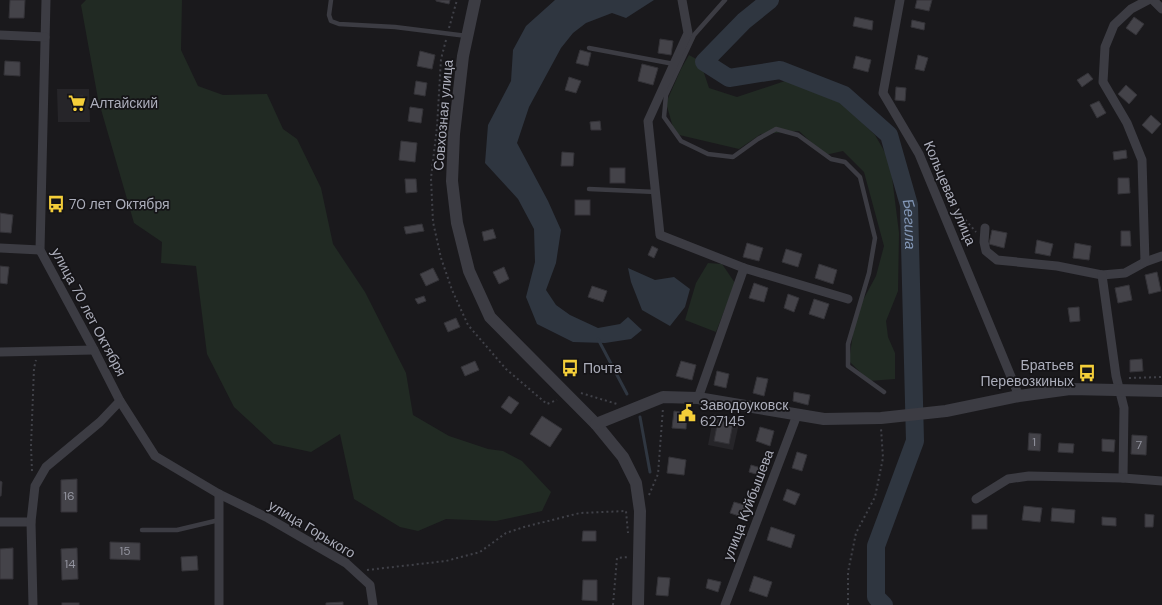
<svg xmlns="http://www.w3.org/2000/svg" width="1162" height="605" font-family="'DM Sans',sans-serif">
	<rect width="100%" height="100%" fill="#1a191c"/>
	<g fill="#262529">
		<polygon points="57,89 89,89 90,122 58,122"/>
		<polygon points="714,414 740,419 733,450 708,445"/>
	</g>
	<g fill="#212a23">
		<polygon points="86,0 182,0 181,50 198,86 223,95 267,94 283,129 297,139 321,188 333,244 365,292 406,373 413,415 449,436 488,449 503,451 522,461 551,492 542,511 496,521 446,519 418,531 400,527 354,499 340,434 311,452 274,444 234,407 207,354 196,266 161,263 162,242 134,223 98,99 81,5"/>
		<polygon points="689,55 700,61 709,88 737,97 788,80 843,104 875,135 890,161 899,233 898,291 886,321 888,337 895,353 895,379 869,381 849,361 856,313 876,276 884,246 864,172 843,151 825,155 799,131 761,134 739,149 675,134 666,103 681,69"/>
		<polygon points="708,263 722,264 735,283 716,332 685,320 696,283"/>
	</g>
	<g fill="#2f3640">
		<polygon points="555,0 654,0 626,18 612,13 586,23 573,33 561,48 529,107 517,143 548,201 561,230 556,263 546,290 556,305 570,315 598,328 620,324 628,317 642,330 631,339 605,343 573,342 537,324 526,297 535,262 534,229 518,199 485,163 488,125 511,81 513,50 526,26"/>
		<polygon points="628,268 655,280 674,277 690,289 685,307 670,326 642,310 631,282"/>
	</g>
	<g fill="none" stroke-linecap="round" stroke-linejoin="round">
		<g stroke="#2f3640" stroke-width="3">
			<polyline points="598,339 627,394"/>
			<polyline points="640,417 650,472"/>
		</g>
		<path stroke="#2f3640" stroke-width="18" id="s1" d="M770 0 744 21 704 62 729 78 780 70 844 95 889 135 909 205 915 441 876 546V597L884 605"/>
	</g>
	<g fill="#444349" stroke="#343338">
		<polygon points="10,0 25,0 24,18 9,18"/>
		<polygon points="436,0 450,0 449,4 436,1"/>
		<polygon points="917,0 932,0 929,11 915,8"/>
		<polygon points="855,17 873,21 872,30 853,26"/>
		<polygon points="1134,17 1144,24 1136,35 1126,28"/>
		<polygon points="912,20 925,23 924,30 911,27"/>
		<polygon points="660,39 673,41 671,55 658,53"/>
		<polygon points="580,50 591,53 588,66 576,63"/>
		<polygon points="420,51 435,55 432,69 417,66"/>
		<polygon points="918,55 928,58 924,71 915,69"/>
		<polygon points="856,56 871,60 868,72 853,68"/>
		<polygon points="5,61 20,62 20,76 4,75"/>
		<polygon points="642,64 658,68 653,85 638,81"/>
		<polygon points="1088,73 1093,79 1082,87 1077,80"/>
		<polygon points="569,77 581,81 576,93 565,90"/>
		<polygon points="416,81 427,83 425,96 414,94"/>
		<polygon points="1126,85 1137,95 1129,104 1118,94"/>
		<polygon points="896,87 906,88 905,101 895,100"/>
		<polygon points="83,96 83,110 72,111 71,97"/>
		<polygon points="1099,101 1106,113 1097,118 1090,105"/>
		<polygon points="410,107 423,109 421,123 408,121"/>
		<polygon points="1151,115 1161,124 1152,134 1142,125"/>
		<polygon points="600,121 601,130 591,130 590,122"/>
		<polygon points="401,141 417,143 415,162 399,160"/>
		<polygon points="1126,150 1127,158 1114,160 1113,152"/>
		<polygon points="562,152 574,153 573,166 561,166"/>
		<rect x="610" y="168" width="15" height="15"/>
		<polygon points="1118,178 1129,178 1130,193 1118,194"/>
		<polygon points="405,179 416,179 417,192 406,193"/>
		<rect x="575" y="200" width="15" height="15"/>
		<polygon points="0,213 13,215 11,233 0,232"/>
		<polygon points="422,224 424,231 406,234 404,227"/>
		<polygon points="493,229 496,238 484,241 482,232"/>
		<polygon points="992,230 1007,233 1004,248 989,244"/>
		<polygon points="1121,231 1130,231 1131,246 1121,246"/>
		<polygon points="1037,240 1053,244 1050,256 1035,253"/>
		<polygon points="747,243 763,248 759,261 743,257"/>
		<polygon points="1075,243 1091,246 1089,260 1073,258"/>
		<polygon points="652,246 658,249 654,258 648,255"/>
		<polygon points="786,249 802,254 798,267 782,262"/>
		<polygon points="819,264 837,270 833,284 815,278"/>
		<polygon points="0,266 9,267 7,284 0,283"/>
		<polygon points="504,267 509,279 499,284 493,272"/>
		<polygon points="433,268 439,280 426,286 420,274"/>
		<polygon points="1157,272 1161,291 1149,294 1145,275"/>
		<polygon points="754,283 768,288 764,302 749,298"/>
		<polygon points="1129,285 1132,300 1118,303 1115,288"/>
		<polygon points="592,286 607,291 603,302 588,297"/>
		<polygon points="788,294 799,298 794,312 784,308"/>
		<polygon points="424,296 426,301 418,304 415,299"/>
		<polygon points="814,299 829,304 824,319 809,314"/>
		<polygon points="1079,307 1080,321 1070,322 1068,308"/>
		<polygon points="456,318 460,327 448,332 444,323"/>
		<polygon points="1142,359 1143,371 1130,372 1130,360"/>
		<polygon points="475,361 479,370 465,376 461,367"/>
		<polygon points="681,361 696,365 692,380 676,376"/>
		<polygon points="717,371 729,374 726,388 714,385"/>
		<polygon points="757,377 768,379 764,396 753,393"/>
		<polygon points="794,392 810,395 808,405 793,401"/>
		<polygon points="509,396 519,403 511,414 501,407"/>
		<polygon points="674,411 687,413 686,429 672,428"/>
		<polygon points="542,416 562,429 550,447 530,434"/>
		<polygon points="718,420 733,423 729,444 714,441"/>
		<polygon points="760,427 774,431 770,446 756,441"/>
		<polygon points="1029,433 1041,434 1040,451 1028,450"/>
		<polygon points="1132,435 1147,436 1146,455 1131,454"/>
		<polygon points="1102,439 1115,440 1114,452 1102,451"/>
		<polygon points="1059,443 1074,444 1073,453 1058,452"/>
		<polygon points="797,452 807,455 802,471 792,468"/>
		<polygon points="669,457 686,460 684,475 667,473"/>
		<polygon points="751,465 761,468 759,475 749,472"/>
		<polygon points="77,479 77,512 61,512 61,480"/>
		<polygon points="0,481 2,482 1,496 0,496"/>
		<polygon points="787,489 800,494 795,505 783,500"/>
		<polygon points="734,502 748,506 745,518 730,513"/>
		<polygon points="1024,506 1042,508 1040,522 1022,520"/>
		<polygon points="1052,508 1075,510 1074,523 1051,521"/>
		<polygon points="1145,514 1154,515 1153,527 1145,527"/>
		<rect x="972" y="515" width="15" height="14"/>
		<polygon points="1102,517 1116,518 1116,526 1102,525"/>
		<polygon points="771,527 795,535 791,548 767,540"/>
		<polygon points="583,531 596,531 596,541 582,541"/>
		<polygon points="110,542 140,543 140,560 110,559"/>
		<polygon points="13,548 13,579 0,579 0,549"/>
		<polygon points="77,548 78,579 62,580 61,549"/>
		<polygon points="197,556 198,570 182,571 181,557"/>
		<polygon points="754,576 772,582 767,597 749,591"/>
		<polygon points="658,577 670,578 668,596 656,595"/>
		<polygon points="708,579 721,582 718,592 706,588"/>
		<polygon points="583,580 597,580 597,601 582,600"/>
		<polygon points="343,602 343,605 326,605 326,603"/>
		<rect x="62" y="603" width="17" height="2"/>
	</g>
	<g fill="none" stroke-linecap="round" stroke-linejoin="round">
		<g stroke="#404148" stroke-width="2" stroke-dasharray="2 3" stroke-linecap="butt">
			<polyline points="449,28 457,0"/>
			<polyline points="446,40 441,59 437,127 431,178 433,222 441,258 452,290 468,325 506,369 547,404 557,400"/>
			<polyline points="949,201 976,232"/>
			<polyline points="1129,378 1162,377"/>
			<polyline points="581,393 617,404"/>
			<polyline points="32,471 31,446 34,368 36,360"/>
			<polyline points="649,495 658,474 663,408"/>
			<polyline points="367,570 446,561 480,552 506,533 524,527 580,513 626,511 628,533"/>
			<polyline points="613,605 617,558 629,557"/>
			<polyline points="848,605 848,572 856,533 875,497 883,458 881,428"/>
		</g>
		<g stroke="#3c3c43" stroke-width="4.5">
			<polyline points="331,0 329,15 331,21 339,24 395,27 467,36"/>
			<polyline points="725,0 694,35 666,95 664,117 681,141 708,154 733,157 758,139 776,129 798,135 831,159 845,162 860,177 875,238 869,273 848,344 848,366 884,392"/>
			<polyline points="589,48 674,64"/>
			<polyline points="589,189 656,192"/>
			<polyline points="142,530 177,530 219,520"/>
		</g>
		<g stroke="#3c3c43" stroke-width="9">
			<polyline points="46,0 40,250 94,350 120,401 155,456 219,494 268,518 346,563 370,585 373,605"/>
			<polyline points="682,0 688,33 648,121 660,235 744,268"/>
			<polyline points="900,0 883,93 919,154 1019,396"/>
			<polyline points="1153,0 1162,9"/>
			<polyline points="0,35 45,37"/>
			<polyline points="985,228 984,242 986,251 997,260 1057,266 1102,275 1125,273 1145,262 1162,256"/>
			<polyline points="0,248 40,250"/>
			<polyline points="1145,262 1142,160 1127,123 1103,82 1105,47 1114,25 1131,9 1148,0"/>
			<polyline points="1102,275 1116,376 1124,408 1123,478"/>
			<polyline points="0,352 94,350"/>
			<polyline points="698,398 744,268 848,299"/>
			<polyline points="976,499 1008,479 1029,476 1123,478 1162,481"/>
			<polyline points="0,522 31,522"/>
			<polyline points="33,605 31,522 35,486 46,467 100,422 120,401"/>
			<polyline points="219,605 219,494"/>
			<polyline points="725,605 797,415"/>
		</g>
		<g stroke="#3c3c43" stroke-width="12">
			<polyline points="475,0 463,56 454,134 452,181 457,223 469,271 490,317 596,424 623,457 636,483 640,511 638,605"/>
			<polyline points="596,424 663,397 698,398 824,419 881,418 946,411 1019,396 1070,389 1162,391"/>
		</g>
	</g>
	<defs>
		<g id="supermarket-bare" transform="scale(1.38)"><path d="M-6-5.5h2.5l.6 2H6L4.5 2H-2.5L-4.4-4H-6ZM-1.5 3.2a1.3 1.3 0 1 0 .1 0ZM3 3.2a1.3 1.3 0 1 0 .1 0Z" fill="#f4ce39" stroke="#151417" stroke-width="2.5" paint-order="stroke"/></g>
		<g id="bus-bare" transform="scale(1.38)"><path d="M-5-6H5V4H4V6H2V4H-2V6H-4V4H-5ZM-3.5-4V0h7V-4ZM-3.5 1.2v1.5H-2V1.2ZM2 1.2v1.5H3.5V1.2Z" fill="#f4ce39" stroke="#151417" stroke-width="2.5" paint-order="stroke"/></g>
		<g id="civic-bare" transform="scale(1.38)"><path d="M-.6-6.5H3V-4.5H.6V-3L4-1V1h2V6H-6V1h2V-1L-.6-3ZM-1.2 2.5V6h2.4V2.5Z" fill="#f4ce39" stroke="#151417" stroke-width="2.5" paint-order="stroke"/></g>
	</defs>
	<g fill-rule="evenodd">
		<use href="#supermarket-bare" x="77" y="103"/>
		<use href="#bus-bare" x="56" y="204"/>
		<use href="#bus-bare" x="570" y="368"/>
		<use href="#bus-bare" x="1087" y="373"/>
		<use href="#civic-bare" x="687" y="413"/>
	</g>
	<g text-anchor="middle" stroke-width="3.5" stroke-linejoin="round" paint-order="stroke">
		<g font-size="12" fill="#92939e">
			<text x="1034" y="446">1</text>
			<text x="1139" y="449">7</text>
			<text x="69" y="500">16</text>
			<text x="125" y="555">15</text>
			<text x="70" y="568">14</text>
		</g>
		<g font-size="14" fill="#acaebb" stroke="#151417" text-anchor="start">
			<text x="90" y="108">Алтайский</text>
			<text x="69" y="209">70 лет Октября</text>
			<text x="1074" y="370" text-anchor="end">Братьев<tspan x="1074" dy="16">Перевозкиных</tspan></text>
			<text x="583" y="373">Почта</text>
			<text x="700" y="410">Заводоуковск<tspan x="700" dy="16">627145</tspan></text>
		</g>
		<g font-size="14" fill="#acaebb" stroke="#151417">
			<text transform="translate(443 115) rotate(-85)" y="5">Совхозная улица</text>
			<text transform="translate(950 193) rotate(67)" y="5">Кольцевая улица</text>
			<text transform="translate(89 312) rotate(62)" y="5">улица 70 лет Октября</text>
			<text transform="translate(748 505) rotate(-69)" y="5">улица Куйбышева</text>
			<text transform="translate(312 529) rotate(31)" y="5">улица Горького</text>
		</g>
		<g font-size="15" font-style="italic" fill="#8397b6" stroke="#151417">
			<text dy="5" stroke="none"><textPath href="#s1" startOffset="393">Бегила</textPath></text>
		</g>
	</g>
</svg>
